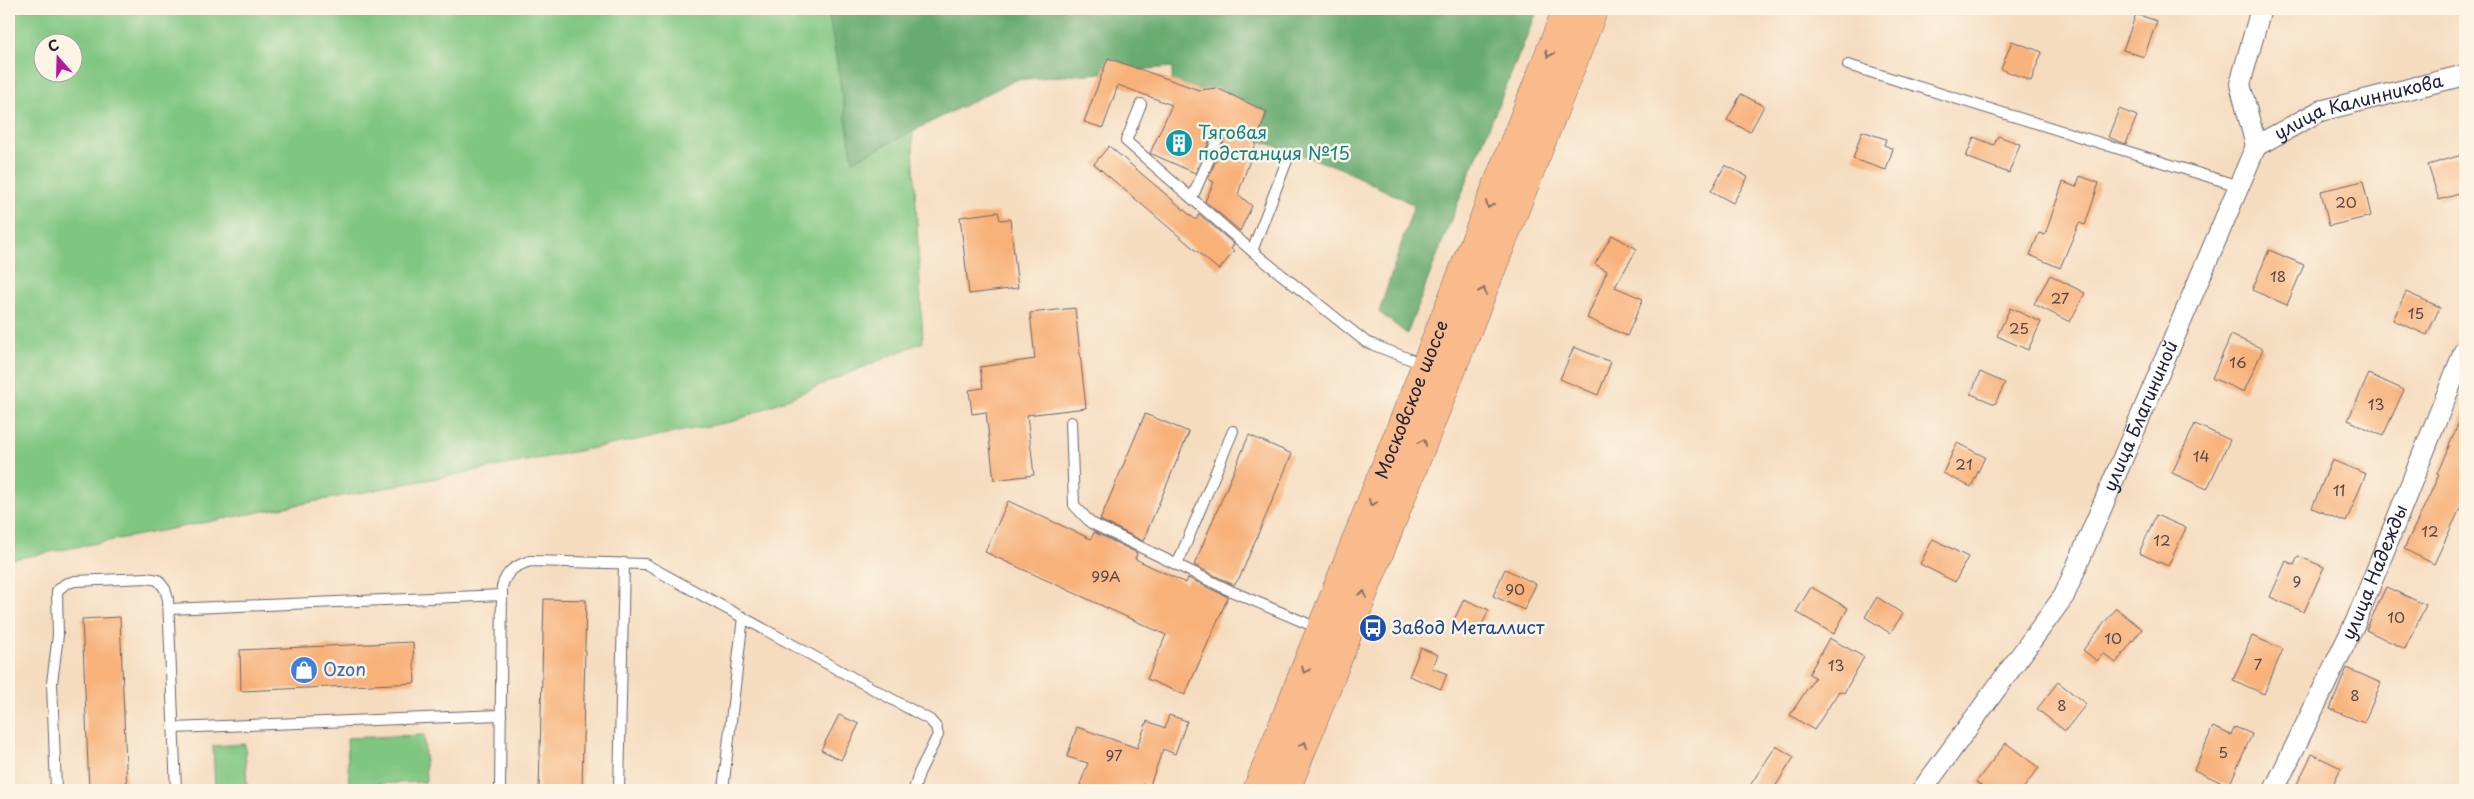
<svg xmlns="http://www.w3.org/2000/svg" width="2474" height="799" font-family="'Playpen Sans',sans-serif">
	<rect width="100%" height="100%" fill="#fcf5e5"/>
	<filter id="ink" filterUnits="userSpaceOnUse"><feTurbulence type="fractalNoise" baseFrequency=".02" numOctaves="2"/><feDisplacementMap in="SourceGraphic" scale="10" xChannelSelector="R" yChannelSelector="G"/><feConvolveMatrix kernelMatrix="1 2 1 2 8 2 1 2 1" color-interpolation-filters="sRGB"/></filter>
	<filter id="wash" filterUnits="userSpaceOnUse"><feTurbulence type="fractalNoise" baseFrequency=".0096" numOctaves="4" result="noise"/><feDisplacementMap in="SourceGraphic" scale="20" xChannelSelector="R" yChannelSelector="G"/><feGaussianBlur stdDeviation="1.12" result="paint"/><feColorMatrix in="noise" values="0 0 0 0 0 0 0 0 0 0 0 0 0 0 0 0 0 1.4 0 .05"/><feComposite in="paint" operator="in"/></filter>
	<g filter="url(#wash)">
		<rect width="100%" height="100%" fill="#f5dcbf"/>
		<g fill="#7fc681" stroke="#50745e" fill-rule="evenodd">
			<path d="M9 9H906L923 342 735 421 9 560ZM42 42H72V72H42Z"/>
			<polygon points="424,735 426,782 349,785 347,738"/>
			<polygon points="245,744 247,790 215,790 213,746"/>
		</g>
		<polygon fill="#67ab6f" stroke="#465" points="828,9 1538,9 1450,222 1407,334 1379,312 1414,205 1340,168 1173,111 1172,67 1015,80 853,161"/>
		<g id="blocks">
			<g fill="#f8b179">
				<polygon points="2136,14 2157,21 2144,57 2123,50"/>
				<polygon points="2012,41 2042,52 2031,81 2001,69"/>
				<polygon points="1108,58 1199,90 1217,88 1267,112 1238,194 1252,206 1240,231 1205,201 1214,182 1208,179 1225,138 1222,130 1218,129 1213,133 1195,173 1150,153 1172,105 1118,85 1103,128 1084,122"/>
				<polygon points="1741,94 1764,106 1750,132 1727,120"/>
				<polygon points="2119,109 2137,116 2126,144 2108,137"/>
				<polygon points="1862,131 1886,139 1884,145 1893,149 1886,170 1853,159"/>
				<polygon points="1998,136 2020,144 2009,173 1966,157 1974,137 1994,145"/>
				<polygon points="1109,146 1196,220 1199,214 1234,244 1231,249 1234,251 1219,270 1094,164"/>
				<polygon points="2465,154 2465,192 2439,200 2428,165"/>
				<polygon points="1725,165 1748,177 1733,203 1711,191"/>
				<polygon points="2080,176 2099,183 2085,225 2079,223 2060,268 2030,255 2039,233 2045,235 2063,182 2076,187"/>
				<polygon points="2363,181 2371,216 2329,226 2321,191"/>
				<polygon points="998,212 1000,220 1010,219 1018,288 969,294 960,217"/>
				<polygon points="1612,235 1637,249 1615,287 1643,299 1627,336 1587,318 1607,271 1595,264"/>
				<polygon points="2269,250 2304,265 2287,305 2252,290"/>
				<polygon points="2050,275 2085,293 2070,322 2034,304"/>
				<polygon points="2406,292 2440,307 2427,335 2393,320"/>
				<polygon points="1075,308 1086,408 1027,415 1034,475 994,480 986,412 972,414 969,390 983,388 980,367 1035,359 1030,313"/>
				<polygon points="2010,308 2041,322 2028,350 1997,336"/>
				<polygon points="2231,335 2263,349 2244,392 2212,378"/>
				<polygon points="1574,347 1611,362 1598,395 1560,379"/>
				<polygon points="1980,372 2005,383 1995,404 1971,394"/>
				<polygon points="2369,374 2404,390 2383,436 2348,420"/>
				<polygon points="2465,408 2465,498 2434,564 2404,549 2439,475 2437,474"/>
				<polygon points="1145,414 1189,432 1143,541 1100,520"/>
				<polygon points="2195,424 2230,440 2207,489 2172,473"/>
				<polygon points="1249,435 1292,454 1240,577 1234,585 1194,565"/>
				<polygon points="1957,443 1985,457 1971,487 1943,473"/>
				<polygon points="2332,460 2366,474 2346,522 2312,508"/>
				<polygon points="1008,501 1091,539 1094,532 1137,553 1135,559 1186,583 1188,578 1228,597 1185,695 1147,679 1166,635 985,552"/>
				<polygon points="2156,515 2186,528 2168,566 2139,553"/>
				<polygon points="1933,539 1968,557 1955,582 1920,564"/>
				<polygon points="2298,556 2324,567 2304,612 2270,597 2286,561 2294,565"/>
				<polygon points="1505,569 1536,584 1524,610 1493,596"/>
				<polygon points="1811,587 1848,608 1834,634 1796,612"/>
				<polygon points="2386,587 2426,605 2405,649 2366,630"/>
				<polygon points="1877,597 1903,614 1890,633 1865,617"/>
				<polygon points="544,599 586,600 582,790 539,790"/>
				<polygon points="1464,599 1489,610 1477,635 1452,624"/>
				<polygon points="2116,608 2142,629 2116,663 2103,653 2097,661 2083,650"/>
				<polygon points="120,617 127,790 89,790 82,619"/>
				<polygon points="2252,636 2283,649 2264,694 2233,680"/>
				<polygon points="1829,638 1864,657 1844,693 1839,691 1814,730 1790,715 1815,677 1809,674"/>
				<polygon points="413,642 415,683 241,691 240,650"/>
				<polygon points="1421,648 1438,655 1432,668 1447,674 1441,689 1409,676"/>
				<polygon points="2347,668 2381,683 2364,723 2330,709"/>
				<polygon points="2058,682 2086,704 2065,731 2037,709"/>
				<polygon points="839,715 859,724 841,760 821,750"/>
				<polygon points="1169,715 1187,721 1175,754 1163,749 1150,785 1144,784 1142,790 1078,790 1088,763 1067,757 1077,727 1137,748 1147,721 1165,728"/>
				<polygon points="2213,727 2231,735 2235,727 2252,734 2229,786 2194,770"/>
				<polygon points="2006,743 2039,768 2022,790 1986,790 1976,782"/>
				<polygon points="1776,746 1794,757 1773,790 1747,790"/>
				<polygon points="2312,754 2341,768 2330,790 2294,790"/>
			</g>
		</g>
	</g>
	<g filter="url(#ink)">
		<use href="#blocks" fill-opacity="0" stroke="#6c6369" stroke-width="1"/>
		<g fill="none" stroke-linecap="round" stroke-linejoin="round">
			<g stroke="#6c6369" stroke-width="12">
				<g id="lane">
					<polyline points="1848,65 2239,186"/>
					<polyline points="1141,104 1126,141 1252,251 1366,342 1425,365"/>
					<polyline points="1192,198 1219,136"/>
					<polyline points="1252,251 1288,158"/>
					<polyline points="1071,422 1074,505 1091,523 1231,591 1320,629"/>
					<polyline points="1177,565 1233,431"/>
					<polyline points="169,609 502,595"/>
					<polyline points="173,728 501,715"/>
					<polyline points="56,790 52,683 58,635 57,591 65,584 75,581 147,578 158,580 165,589 168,599 176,790"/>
					<path d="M500 790 502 587C506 571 515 566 530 561L645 564 930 720 936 727 938 735 919 773 914 790"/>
					<polyline points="619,790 624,563"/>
					<polyline points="723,790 743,617"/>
				</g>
			</g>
			<g stroke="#6c6369" stroke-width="22">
				<g id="street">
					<path id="s1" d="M2256 146 2320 111 2465 75"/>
					<path id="s2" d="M1922 790 2064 596 2256 146 2240 84 2261 9"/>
					<path id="s3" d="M2274 790 2356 621 2465 349"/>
				</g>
			</g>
			<g stroke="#6c6369" stroke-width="29">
				<g id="primary">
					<path id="s4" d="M1257 790 1567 9"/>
					<polyline points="1286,790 1594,9"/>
				</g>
			</g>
			<use href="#lane" stroke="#fff" stroke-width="10"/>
			<use href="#street" stroke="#fff" stroke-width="20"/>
			<use href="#primary" stroke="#fabb8c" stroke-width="28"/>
		</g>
		<defs><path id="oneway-chevron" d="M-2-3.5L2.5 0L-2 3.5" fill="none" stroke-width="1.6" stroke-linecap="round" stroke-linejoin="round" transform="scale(1.25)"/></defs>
		<g stroke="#8e6e64">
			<use href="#oneway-chevron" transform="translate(1549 54) rotate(112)"/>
			<use href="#oneway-chevron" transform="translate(1489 205) rotate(112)"/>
			<use href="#oneway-chevron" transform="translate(1483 291) rotate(-68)"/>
			<use href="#oneway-chevron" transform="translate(1423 442) rotate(-69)"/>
			<use href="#oneway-chevron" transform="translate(1372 503) rotate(112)"/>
			<use href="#oneway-chevron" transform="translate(1363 594) rotate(-69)"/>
			<use href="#oneway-chevron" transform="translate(1305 670) rotate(112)"/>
			<use href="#oneway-chevron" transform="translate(1304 745) rotate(-69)"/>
		</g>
	</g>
	<defs>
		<g id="building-disc" transform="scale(1.4375)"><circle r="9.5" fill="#0f9aa8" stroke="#fcf5e5"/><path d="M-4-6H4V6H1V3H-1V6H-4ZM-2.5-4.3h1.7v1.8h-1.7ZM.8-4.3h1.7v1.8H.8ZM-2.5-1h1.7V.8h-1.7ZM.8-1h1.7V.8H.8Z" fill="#fff"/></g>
		<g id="bus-disc" transform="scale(1.4375)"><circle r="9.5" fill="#1a4fb4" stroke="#fcf5e5"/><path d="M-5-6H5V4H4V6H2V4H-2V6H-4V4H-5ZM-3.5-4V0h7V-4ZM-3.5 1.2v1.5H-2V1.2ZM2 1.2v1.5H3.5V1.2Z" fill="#fff"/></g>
		<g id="shop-disc" transform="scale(1.4375)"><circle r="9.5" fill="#3f7fe0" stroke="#fcf5e5"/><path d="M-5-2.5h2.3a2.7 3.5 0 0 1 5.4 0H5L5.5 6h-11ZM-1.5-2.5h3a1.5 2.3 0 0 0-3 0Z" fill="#fff"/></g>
	</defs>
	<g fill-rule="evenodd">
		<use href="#building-disc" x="1179" y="143"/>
		<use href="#bus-disc" x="1373" y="628"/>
		<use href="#shop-disc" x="304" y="670"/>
	</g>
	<g text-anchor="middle" stroke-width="5" stroke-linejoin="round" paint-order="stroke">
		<g font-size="15" fill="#58464a">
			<text x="2346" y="208">20</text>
			<text x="2278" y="282">18</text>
			<text x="2060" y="304">27</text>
			<text x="2416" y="319">15</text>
			<text x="2019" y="334">25</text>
			<text x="2238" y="368">16</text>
			<text x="2376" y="410">13</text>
			<text x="2201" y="462">14</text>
			<text x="1964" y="470">21</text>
			<text x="2339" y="496">11</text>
			<text x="2430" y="537">12</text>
			<text x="2162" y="546">12</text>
			<text x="1106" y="582">99А</text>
			<text x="2297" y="587">9</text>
			<text x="1515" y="595">90</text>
			<text x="2396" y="623">10</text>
			<text x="2113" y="644">10</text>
			<text x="2258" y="670">7</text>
			<text x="1836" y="671">13</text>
			<text x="2355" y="701">8</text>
			<text x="2062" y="711">8</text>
			<text x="2223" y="758">5</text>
			<text x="1114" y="761">97</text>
		</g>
		<g font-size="18" fill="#22223b" stroke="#fcf5e5">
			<text dy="6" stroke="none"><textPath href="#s1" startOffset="111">улица Калинникова</textPath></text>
			<text dy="6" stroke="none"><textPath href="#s4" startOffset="420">Московское шоссе</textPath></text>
			<text dy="6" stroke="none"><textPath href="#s2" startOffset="436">улица Благининой</textPath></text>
			<text dy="6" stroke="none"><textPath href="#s3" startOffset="240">улица Надежды</textPath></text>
		</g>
		<g font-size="18" fill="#0d838f" stroke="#fcf5e5" text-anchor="start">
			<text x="1198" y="139">Тяговая<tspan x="1198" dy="21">подстанция №15</tspan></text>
		</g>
		<g font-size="18" fill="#164399" stroke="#fcf5e5" text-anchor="start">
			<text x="1392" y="634">Завод Металлист</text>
		</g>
		<g font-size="18" fill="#366cbe" stroke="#fcf5e5" text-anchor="start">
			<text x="323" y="676">Ozon</text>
		</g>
	</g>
	<rect width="2474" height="799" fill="none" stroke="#fcf5e5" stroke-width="30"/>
	<g transform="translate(58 58) rotate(340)"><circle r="24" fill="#fcf5e5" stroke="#a5a1a1"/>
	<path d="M0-4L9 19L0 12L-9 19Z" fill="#b5179e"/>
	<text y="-8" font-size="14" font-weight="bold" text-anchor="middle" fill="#22223b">С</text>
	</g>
</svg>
